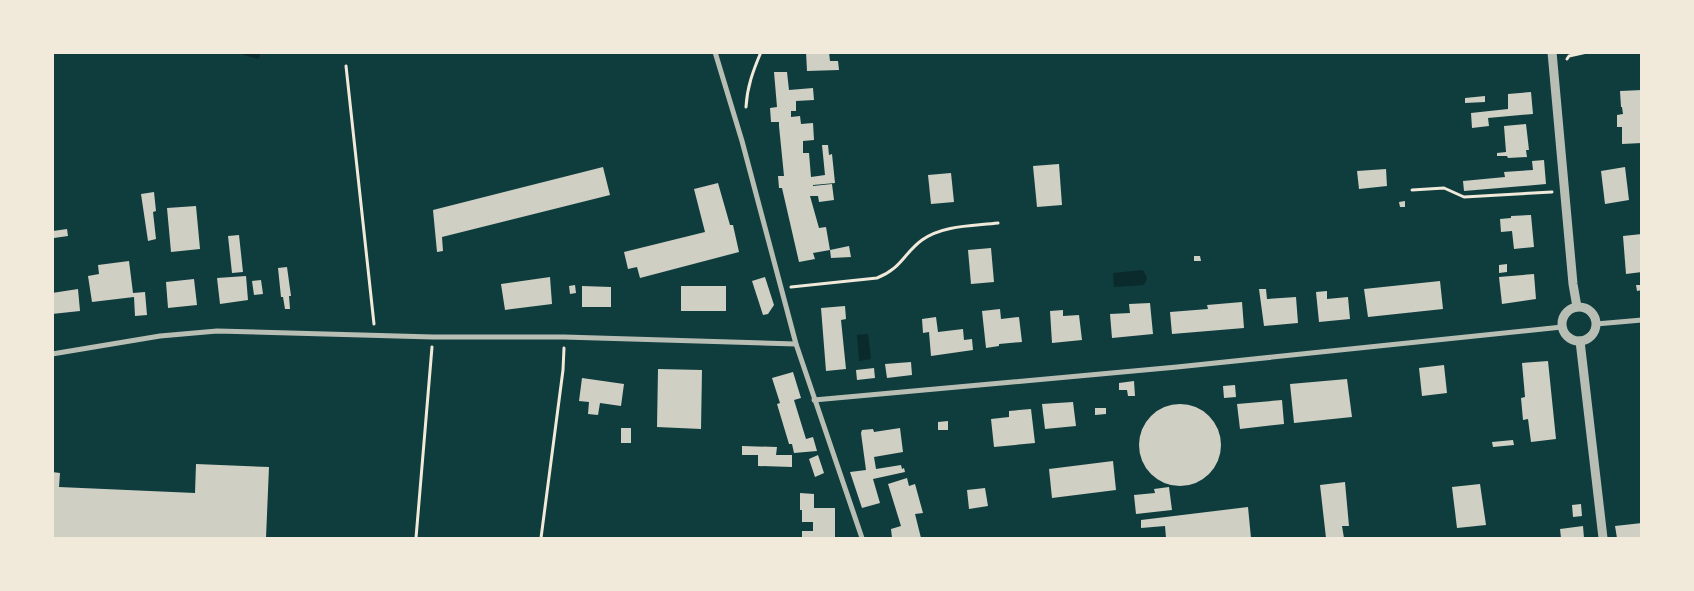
<svg xmlns="http://www.w3.org/2000/svg" width="1694" height="591" font-family="'Source Serif 4',serif">
	<rect width="100%" height="100%" fill="#0f3d3e"/>
	<g fill="#0a2a2b">
		<polygon points="1143,270 1147,278 1144,285 1114,287 1113,273"/>
		<polygon points="868,334 871,359 859,361 857,335"/>
	</g>
	<g fill="none" stroke-linecap="round" stroke-linejoin="round">
		<polyline stroke="#0a2a2b" stroke-width="5.5" points="244,52 257,56"/>
	</g>
	<g fill="#cfcfc3">
		<polygon points="806,52 829,52 830,61 838,61 839,70 807,71"/>
		<polygon points="774,72 787,72 789,90 813,88 814,100 796,101 796,111 791,111 791,117 800,116 801,124 813,123 814,140 803,141 803,153 809,153 811,177 825,175 822,145 828,145 829,155 832,154 835,183 813,185 813,186 832,184 834,200 819,202 818,196 810,196 819,228 826,227 830,250 813,253 815,259 799,262 782,188 779,188 778,176 784,176 779,126 779,122 771,122 770,108 777,107"/>
		<polygon points="1642,90 1642,143 1622,144 1622,127 1617,127 1617,115 1623,114 1622,107 1621,107 1620,91"/>
		<polygon points="1531,92 1533,114 1488,118 1489,126 1472,128 1471,113 1508,109 1508,94"/>
		<polygon points="1485,96 1485,102 1465,103 1465,98"/>
		<polygon points="1526,124 1529,150 1526,150 1527,157 1508,158 1507,156 1497,156 1497,153 1506,152 1504,126"/>
		<polygon points="1544,160 1546,184 1464,191 1463,181 1505,177 1504,172 1533,170 1532,161"/>
		<polygon points="1059,164 1062,205 1037,207 1033,166"/>
		<polygon points="603,167 610,195 442,237 443,251 437,252 433,210"/>
		<polygon points="1625,167 1629,200 1605,204 1601,171"/>
		<polygon points="1386,169 1387,186 1359,189 1357,171"/>
		<polygon points="951,173 954,202 931,204 928,175"/>
		<polygon points="718,183 730,225 733,225 739,252 640,278 637,267 628,269 624,252 705,232 694,189"/>
		<polygon points="154,192 156,211 153,212 156,239 148,241 141,194"/>
		<polygon points="1405,201 1405,207 1400,207 1399,202"/>
		<polygon points="196,206 200,249 171,252 167,208"/>
		<polygon points="1531,215 1534,247 1514,249 1512,231 1501,232 1500,219 1511,218 1511,216"/>
		<polygon points="67,229 68,236 54,238 53,231"/>
		<polygon points="1642,234 1642,272 1626,274 1623,236"/>
		<polygon points="239,235 243,272 232,273 228,236"/>
		<polygon points="849,246 851,257 831,258 830,250"/>
		<polygon points="991,248 994,282 971,284 968,250"/>
		<polygon points="1194,256 1200,256 1201,261 1194,261"/>
		<polygon points="129,261 133,293 145,292 147,315 135,316 134,297 92,302 88,276 99,274 98,265"/>
		<polygon points="1507,264 1507,272 1499,273 1499,265"/>
		<polygon points="287,267 291,296 289,296 290,309 285,309 283,297 281,297 278,268"/>
		<polygon points="1534,274 1536,299 1502,304 1499,277"/>
		<polygon points="246,276 248,300 220,304 217,278"/>
		<polygon points="550,277 552,304 505,310 501,284"/>
		<polygon points="765,277 774,305 768,314 763,315 752,281"/>
		<polygon points="194,279 197,305 168,308 166,282"/>
		<polygon points="261,280 263,294 254,295 252,281"/>
		<polygon points="1440,281 1443,309 1368,317 1364,289"/>
		<polygon points="575,285 576,293 570,294 569,286"/>
		<polygon points="1636,285 1642,285 1642,290 1637,291"/>
		<polygon points="582,286 611,287 611,307 582,307"/>
		<rect x="681" y="286" width="45" height="25"/>
		<polygon points="78,289 80,311 52,314 52,293"/>
		<polygon points="1259,289 1266,289 1267,299 1296,297 1298,323 1264,326"/>
		<polygon points="1327,291 1327,299 1348,297 1350,319 1319,322 1316,292"/>
		<polygon points="1242,302 1244,328 1172,334 1170,312 1208,309 1207,305"/>
		<polygon points="1150,303 1153,334 1112,338 1110,314 1130,313 1129,304"/>
		<polygon points="845,306 846,319 841,320 846,369 826,371 821,308"/>
		<polygon points="1000,309 1001,319 1019,317 1022,342 999,344 999,346 986,348 982,311"/>
		<polygon points="1063,310 1063,316 1079,315 1082,340 1052,343 1050,311"/>
		<polygon points="936,317 938,332 963,329 964,340 972,339 973,350 931,356 929,332 923,333 922,319"/>
		<polygon points="1548,361 1556,439 1531,442 1528,419 1523,420 1521,398 1525,397 1522,363"/>
		<polygon points="911,362 912,375 887,378 885,364"/>
		<polygon points="1444,365 1447,393 1422,396 1419,368"/>
		<polygon points="874,368 875,378 857,380 856,370"/>
		<polygon points="658,369 702,370 701,429 657,427"/>
		<polygon points="793,372 801,398 794,400 806,439 813,437 817,451 794,453 792,444 789,444 777,404 780,403 772,378"/>
		<polygon points="582,378 624,384 621,406 600,403 598,415 588,414 589,402 579,401"/>
		<polygon points="1347,379 1352,417 1294,423 1290,384"/>
		<polygon points="1134,381 1135,396 1128,396 1127,390 1119,390 1119,383"/>
		<polygon points="1235,385 1236,397 1224,398 1223,386"/>
		<polygon points="1282,400 1284,424 1240,429 1237,404"/>
		<polygon points="1073,402 1076,426 1045,429 1042,404"/>
		<circle cx="1180" cy="445" r="41"/>
		<polygon points="1095,408 1106,408 1106,414 1095,415"/>
		<polygon points="1031,409 1035,443 994,447 991,419 1009,417 1009,411"/>
		<polygon points="948,421 948,430 938,430 938,422"/>
		<rect x="621" y="428" width="10" height="15"/>
		<polygon points="900,428 903,452 874,457 876,469 901,465 902,469 904,468 905,472 873,479 880,503 862,508 850,472 866,470 861,433 862,430 873,429 874,432"/>
		<polygon points="1513,440 1514,445 1493,447 1492,442"/>
		<polygon points="742,446 777,447 776,455 792,455 792,467 758,466 758,455 742,455"/>
		<polygon points="818,455 824,473 815,477 809,459"/>
		<polygon points="1113,461 1116,490 1052,498 1049,469"/>
		<polygon points="196,464 269,467 266,538 52,538 52,472 60,473 59,487 195,493"/>
		<polygon points="907,478 909,486 915,484 923,513 915,514 921,538 892,538 891,529 901,526 888,484"/>
		<polygon points="1345,482 1349,526 1342,526 1344,538 1326,538 1320,485"/>
		<polygon points="1480,484 1486,525 1457,528 1452,487"/>
		<polygon points="1169,487 1172,510 1136,514 1134,495 1155,493 1154,489"/>
		<polygon points="985,488 988,506 969,509 967,490"/>
		<polygon points="800,493 814,494 814,508 835,508 835,538 802,538 802,531 813,531 813,522 802,522 802,510 800,510"/>
		<polygon points="1581,504 1582,516 1573,517 1572,505"/>
		<polygon points="1248,507 1251,538 1166,538 1165,526 1141,528 1141,520"/>
		<polygon points="1642,523 1642,537 1617,538 1615,526"/>
		<polygon points="1583,526 1584,538 1561,538 1560,529"/>
	</g>
	<g fill="none" stroke-linecap="round" stroke-linejoin="round">
		<g stroke="#f1e9da" stroke-width="3">
			<polyline points="1567,59 1569,56 1587,52"/>
			<polyline points="346,66 374,324"/>
			<path d="M746 107C747 87 753 71 761 52"/>
			<polyline points="1412,190 1444,188 1464,197 1552,192"/>
			<path d="M791 287 877 278C901 269 904 253 922 240 943 225 973 226 998 223"/>
			<polyline points="416,538 432,347"/>
			<polyline points="541,538 563,370 564,348"/>
		</g>
		<g stroke="#b8beb3" stroke-width="5">
			<polyline points="715,52 742,141 796,344 862,538"/>
			<polyline points="1596,324 1642,320"/>
			<polyline points="52,354 160,336 217,331 433,337 564,337 796,344"/>
			<polyline points="814,400 1177,367 1562,327"/>
		</g>
		<g stroke="#b8beb3" stroke-width="9">
			<polyline points="1552,52 1573,284 1577,307"/>
			<circle cx="1579" cy="324" r="17"/>
			<polyline points="1580,341 1603,538"/>
		</g>
	</g>
	<rect width="1694" height="591" fill="none" stroke="#f1e9da" stroke-width="108"/>
</svg>
